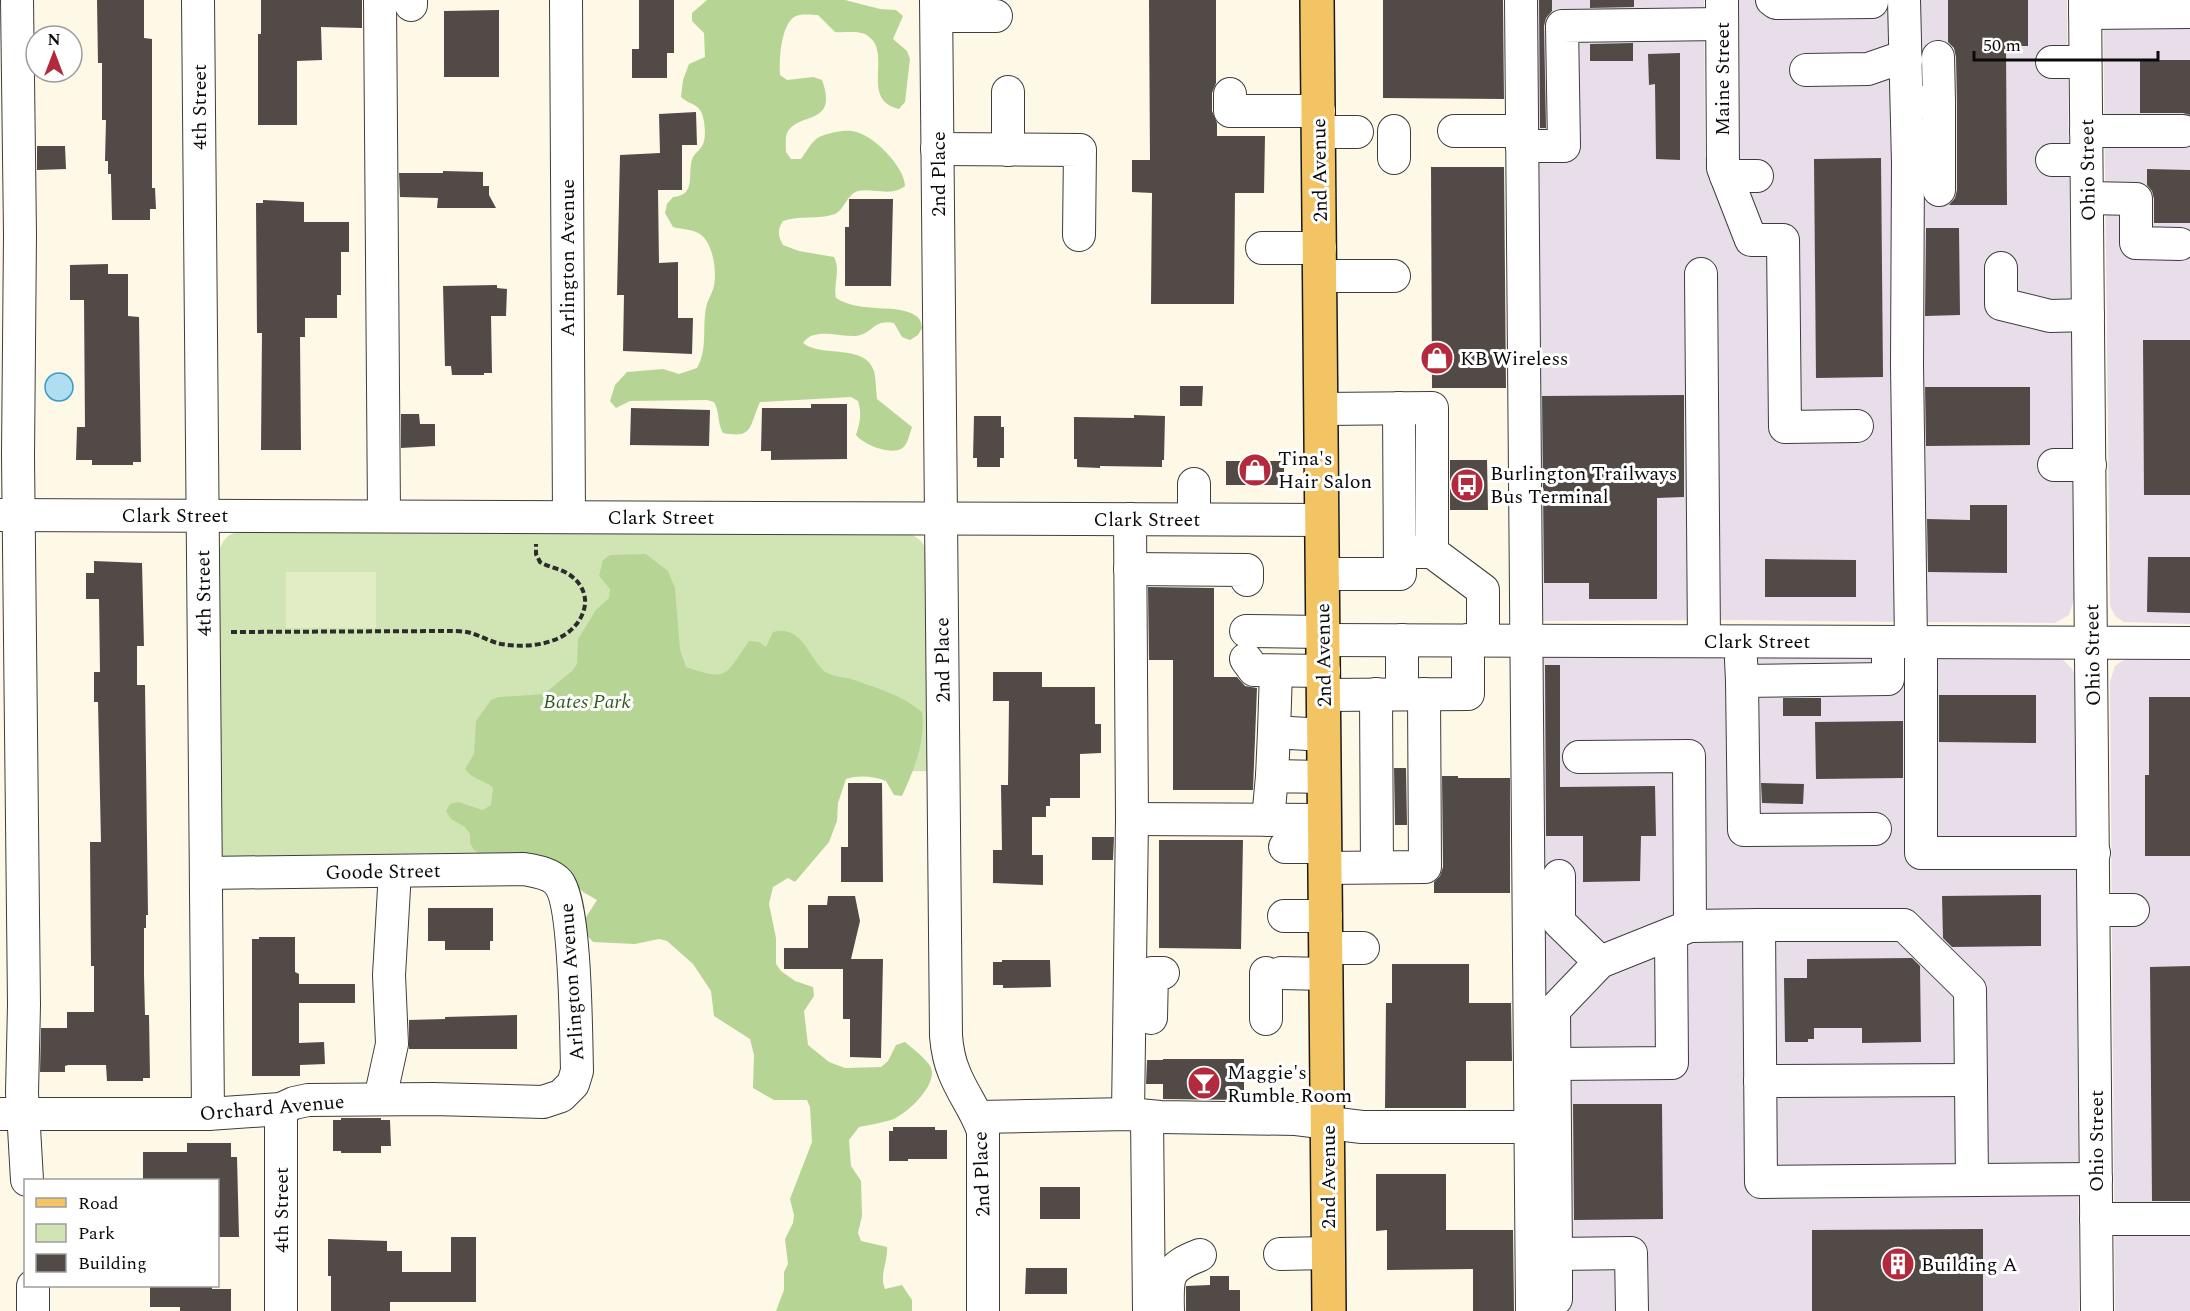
<svg xmlns="http://www.w3.org/2000/svg" width="2190" height="1311" font-family="Spectral,serif">
	<rect width="100%" height="100%" fill="#fef8e7"/>
	<g fill="#e7dee9">
		<polygon points="1526,0 1704,0 1705,157 1740,158 1739,0 1898,0 1897,622 1742,620 1534,621"/>
		<polygon points="1911,0 2067,0 2074,599 2069,615 2055,623 1926,622"/>
		<polygon points="2103,0 2190,0 2190,624 2124,622 2115,616 2110,606"/>
		<polygon points="1770,655 2043,657 2063,660 2072,669 2075,675 2079,1311 1540,1311 1535,657"/>
		<polygon points="2131,658 2190,659 2190,1311 2115,1311 2110,682 2115,666 2122,661"/>
	</g>
	<path fill="#d1e5b4" d="M239 531 907 533C917 536 923 541 927 551L930 771 739 773V890H572L568 882 221 860 218 554C222 541 226 535 239 531Z"/>
	<g fill="#b6d594">
		<path d="M707 0H845L880 9 896 10 903 16 893 39 907 51 910 59 905 102 899 109C859 100 893 53 868 36 860 30 845 33 835 32L818 15C811 15 801 13 794 17 781 26 779 60 780 75L787 80 813 77 822 80C839 127 798 111 787 133 785 138 786 147 786 152L791 159H801C806 152 812 141 819 137 828 133 843 130 852 131 872 133 905 167 905 186 891 197 874 188 858 191 847 194 845 209 835 214 819 220 799 215 783 221 777 230 778 236 783 245L799 251 834 257C841 270 833 284 836 298 860 314 900 303 916 316 921 319 921 323 922 328L918 335 910 340 902 337 894 323C873 319 873 334 856 336 839 337 814 327 803 343 821 358 865 343 874 371 876 379 876 390 877 399L912 427C909 435 908 445 901 449 889 455 863 444 856 435 860 422 862 414 858 401L851 397 760 402C749 426 754 439 723 433 717 423 720 412 714 402L707 400 630 401 616 408 610 401 615 385 627 372 663 369 679 374 697 368C708 349 702 328 706 308 707 301 712 294 714 286 717 271 713 238 696 232 689 229 681 229 673 227L665 213 667 204 673 197C698 195 686 173 693 157 695 153 700 150 702 146 707 139 705 117 700 110 696 104 687 103 681 97L683 80 689 64 705 57 704 33 692 21V13Z"/>
		<path d="M646 554 668 571 675 588 680 650 686 667C729 682 725 675 749 641L759 642 766 647 773 632C801 624 808 656 824 671 830 676 843 677 851 679 877 688 900 694 922 712 926 741 914 770 902 796L894 795 886 781C874 776 858 775 846 779L838 803 837 821 829 842 795 882 788 878 773 887 769 904 776 938V964L781 971 795 981 813 987 814 996 804 1011 808 1045 829 1062 845 1068 881 1067 888 1061 896 1045 905 1042C913 1049 927 1059 931 1068 938 1085 906 1115 891 1120 881 1123 869 1125 859 1127L849 1140 851 1166 861 1181 862 1216 858 1233 861 1241 887 1247C888 1262 879 1275 885 1289L902 1285 912 1300V1311H776L784 1290V1272L788 1264 785 1239 793 1223 794 1215 790 1199 812 1142 810 1107 807 1100H774L753 1088 754 1055 750 1039 714 1016 711 991 693 964 667 941 659 939 635 944 593 942 582 930 583 922 597 900 583 892 560 867 522 855 481 854 474 850 470 843V834L465 827 451 819 446 811 450 804 458 802 483 810 491 805 493 788C484 779 472 780 465 769L474 754 476 721 491 700 499 697 544 694 572 671 577 664 578 639 596 610 609 598 610 589 599 576 603 560 610 555Z"/>
	</g>
	<rect fill="#e2edc5" x="286" y="572" width="90" height="56"/>
	<circle fill="#afdef2" stroke="#3a99c6" stroke-width="1.5" cx="59" cy="387" r="14"/>
	<g fill="#524a47">
		<polygon points="97,0 144,0 144,38 152,39 152,188 155,188 156,209 150,209 150,220 112,220 111,177 111,174 108,174 108,161 105,161 106,120 102,120 102,63 98,63"/>
		<polygon points="261,0 362,0 362,28 321,27 322,60 297,61 297,125 258,125 258,34 261,34"/>
		<polygon points="639,0 674,0 674,53 667,53 667,78 632,78 632,49 639,49"/>
		<polygon points="1149,0 1216,0 1216,83 1212,93 1212,111 1217,123 1217,136 1265,136 1264,193 1235,193 1234,304 1151,304 1152,193 1132,192 1132,160 1150,160"/>
		<polygon points="1383,0 1503,0 1504,99 1383,98"/>
		<polygon points="1539,0 1552,0 1552,11 1546,18 1544,26 1546,128 1540,128"/>
		<polygon points="1590,0 1634,0 1634,7 1590,8"/>
		<polygon points="1948,0 2028,0 2028,46 2006,46 2007,205 1949,205 1955,198 1957,190 1957,102 1956,57 1954,48 1948,42"/>
		<polygon points="499,10 499,77 444,77 444,11"/>
		<polygon points="1633,43 1633,61 1590,61 1590,44"/>
		<polygon points="1680,53 1680,160 1656,159 1655,84 1649,85 1648,54"/>
		<polygon points="2140,60 2190,60 2190,115 2183,113 2140,113"/>
		<polygon points="696,112 697,145 682,145 682,190 658,190 659,263 678,262 678,318 693,318 692,354 623,351 624,295 617,295 620,155 660,153 659,114"/>
		<polygon points="37,146 65,146 66,169 37,170"/>
		<polygon points="1881,158 1883,377 1816,378 1814,159"/>
		<polygon points="1431,167 1504,167 1506,388 1432,388"/>
		<polygon points="2147,169 2190,170 2190,223 2154,223 2154,199 2152,191 2147,185"/>
		<polygon points="443,171 483,172 483,186 489,186 489,195 496,208 437,208 438,198 400,197 399,173 443,173"/>
		<polygon points="849,199 893,199 891,286 845,286 845,227 849,227"/>
		<polygon points="263,200 304,202 304,222 349,222 349,252 341,252 341,295 337,295 337,318 305,318 305,337 300,337 301,450 261,450 262,333 257,333 256,203 263,203"/>
		<polygon points="1926,228 1959,228 1960,315 1925,316"/>
		<polygon points="108,264 108,274 128,274 128,316 139,317 141,462 133,462 133,465 92,465 92,460 76,460 77,427 85,427 84,300 70,300 70,265"/>
		<polygon points="497,285 497,288 507,289 506,316 491,316 492,373 484,373 484,375 452,375 451,366 445,366 443,286"/>
		<polygon points="2143,340 2190,340 2190,495 2144,495"/>
		<polygon points="1180,386 1203,386 1202,406 1180,406"/>
		<polygon points="1925,387 2030,387 2030,445 1926,446"/>
		<polygon points="1684,395 1684,497 1657,498 1657,599 1589,599 1589,583 1544,583 1542,396"/>
		<polygon points="811,404 847,404 847,459 771,460 771,451 761,451 762,408 811,408"/>
		<polygon points="631,408 710,410 709,446 630,445"/>
		<polygon points="401,414 419,414 420,424 435,424 435,446 401,448"/>
		<polygon points="1134,415 1165,416 1164,460 1162,460 1162,467 1100,466 1100,468 1077,467 1077,459 1074,459 1074,417 1134,418"/>
		<polygon points="974,416 1001,416 1001,427 1004,427 1004,458 1000,458 1000,467 977,467 977,458 973,458"/>
		<polygon points="1450,460 1487,460 1488,510 1450,510"/>
		<polygon points="1226,461 1284,461 1284,478 1277,485 1226,485"/>
		<polygon points="1970,505 2007,505 2007,573 1928,572 1927,519 1970,520"/>
		<polygon points="2148,557 2190,557 2190,613 2147,612"/>
		<polygon points="1765,559 1856,560 1856,597 1765,597"/>
		<polygon points="94,561 142,563 144,646 137,646 137,685 145,685 148,915 146,915 146,928 144,928 144,975 145,1015 149,1015 150,1078 143,1078 143,1081 107,1081 106,1065 68,1065 65,1066 65,1072 40,1072 41,1028 67,1028 67,1012 94,1012 94,966 91,966 90,842 101,842 98,702 94,702 94,672 100,672 99,599 86,599 86,573 94,573"/>
		<polygon points="1148,587 1214,588 1214,677 1237,677 1245,686 1257,688 1253,790 1173,790 1173,660 1149,660"/>
		<polygon points="1545,665 1560,665 1560,787 1655,786 1656,836 1641,836 1640,881 1583,882 1583,836 1546,836"/>
		<polygon points="993,672 1042,672 1042,687 1095,687 1095,724 1101,724 1101,753 1080,754 1080,798 1050,798 1050,806 1046,806 1046,817 1032,817 1032,855 1043,855 1043,885 993,883 993,850 1002,850 1001,785 1008,785 1009,701 993,701"/>
		<polygon points="1939,695 2036,695 2036,743 1939,742"/>
		<polygon points="2149,697 2190,697 2190,856 2145,856 2145,775 2149,775"/>
		<rect x="1783" y="698" width="38" height="18"/>
		<polygon points="1903,721 1903,778 1816,779 1815,722"/>
		<polygon points="1394,768 1406,768 1407,825 1395,825"/>
		<polygon points="1442,776 1458,776 1458,778 1510,778 1510,893 1434,893 1434,882 1440,876 1443,867"/>
		<polygon points="848,783 882,783 883,882 841,882 841,847 848,847"/>
		<polygon points="1761,783 1804,784 1803,804 1762,803"/>
		<polygon points="1092,837 1114,837 1113,860 1092,860"/>
		<polygon points="1159,840 1243,840 1241,949 1159,948"/>
		<polygon points="2041,895 2041,946 1952,947 1943,938 1942,896"/>
		<polygon points="828,896 855,896 860,921 851,959 883,959 881,1058 850,1057 850,1019 843,1019 843,969 784,969 784,948 808,948 808,905 827,905"/>
		<polygon points="428,908 493,908 493,941 490,941 490,950 445,950 445,941 428,941"/>
		<polygon points="259,937 295,937 295,972 299,974 299,984 355,984 355,1003 299,1003 299,1043 324,1042 325,1064 300,1065 300,1076 252,1076 252,939 259,939"/>
		<polygon points="1912,958 1920,966 1921,1042 1862,1043 1862,1028 1814,1028 1814,1039 1808,1039 1808,1042 1785,1042 1784,978 1807,978 1807,959"/>
		<polygon points="1002,960 1050,960 1051,987 1003,988 1003,985 993,985 993,962 1002,962"/>
		<polygon points="1392,964 1469,964 1469,1003 1511,1003 1512,1061 1466,1061 1466,1108 1385,1108 1386,1003 1392,1003"/>
		<polygon points="2190,966 2190,1201 2152,1201 2150,967"/>
		<polygon points="517,1015 517,1049 409,1049 409,1020 445,1019 445,1017"/>
		<polygon points="1163,1059 1244,1059 1244,1100 1163,1099 1163,1084 1146,1084 1147,1060 1163,1060"/>
		<polygon points="1573,1104 1662,1104 1663,1219 1574,1220"/>
		<polygon points="341,1118 381,1118 381,1120 390,1120 391,1146 381,1146 381,1153 341,1153 341,1151 333,1151 333,1120 341,1120"/>
		<polygon points="893,1127 935,1127 935,1130 947,1130 947,1159 908,1159 908,1161 889,1161 889,1131 893,1131"/>
		<polygon points="187,1143 231,1143 231,1157 237,1157 239,1237 218,1237 218,1180 143,1180 143,1152 187,1152"/>
		<polygon points="1376,1174 1446,1174 1446,1230 1513,1230 1514,1311 1473,1311 1473,1269 1387,1270 1387,1230 1376,1231"/>
		<rect x="1040" y="1187" width="40" height="32"/>
		<polygon points="1983,1229 1983,1311 1812,1311 1812,1230"/>
		<polygon points="451,1237 476,1237 476,1302 390,1302 390,1311 331,1311 331,1276 328,1276 328,1239 387,1241 387,1251 402,1251 402,1272 451,1272"/>
		<polygon points="1026,1268 1067,1268 1067,1294 1025,1294"/>
		<polygon points="1210,1276 1229,1276 1229,1290 1240,1290 1240,1311 1186,1311 1186,1286 1210,1285"/>
		<polygon points="150,1286 212,1286 212,1289 231,1289 231,1311 180,1311 180,1307 150,1307"/>
	</g>
	<g fill="none" stroke-linecap="round" stroke-linejoin="round">
		<g stroke="#3d3d3d" stroke-width="34">
			<g id="minor">
				<polyline points="17,0 20,234 18,456 24,1005 22,1093 27,1180"/>
				<polyline points="198,0 208,1114"/>
				<polyline points="380,0 384,516"/>
				<polyline points="411,0 411,5"/>
				<polyline points="566,0 569,517"/>
				<path d="M936 0 946 1036C947 1048 949 1060 954 1072 962 1093 976 1110 983 1131V1311"/>
				<polyline points="1521,0 1532,1311"/>
				<polyline points="1722,0 1723,168 1751,240 1783,240 1785,427 1857,426"/>
				<polyline points="1772,0 1776,3 1872,2"/>
				<polyline points="1904,0 1908,163 1907,365 1911,642"/>
				<polyline points="2085,0 2097,1311"/>
				<polyline points="2085,13 2190,12"/>
				<polyline points="937,16 996,16"/>
				<polyline points="2052,62 2085,62"/>
				<polyline points="1806,70 1868,69 1894,60 1906,60"/>
				<polyline points="1008,92 1008,150"/>
				<polyline points="1230,94 1230,111 1319,111"/>
				<polyline points="1917,102 1939,102 1938,57"/>
				<polyline points="1939,102 1939,190"/>
				<polyline points="1394,131 1394,158"/>
				<polyline points="1454,131 1522,131"/>
				<polyline points="2086,131 2183,131"/>
				<polyline points="1319,132 1357,132"/>
				<polyline points="1522,146 1564,146 1562,26 1722,24"/>
				<polyline points="937,149 1080,150 1079,235"/>
				<polyline points="2052,160 2086,160"/>
				<polyline points="1726,176 1757,176"/>
				<polyline points="2087,198 2136,199 2136,243 2180,244"/>
				<polyline points="1262,248 1320,248"/>
				<polyline points="2001,268 2001,304 2050,316 2088,315"/>
				<polyline points="1701,274 1704,641"/>
				<polyline points="1320,276 1394,276"/>
				<polyline points="1321,409 1432,408 1432,552"/>
				<polyline points="2054,465 2090,465"/>
				<polyline points="1194,484 1194,519"/>
				<polyline points="0,515 1322,520"/>
				<polyline points="1412,552 1432,552 1483,590 1483,640"/>
				<polyline points="1130,569 1247,570 1247,580"/>
				<polyline points="1323,574 1400,574 1399,408"/>
				<polyline points="1246,631 1323,632"/>
				<polyline points="1323,640 2190,643"/>
				<polyline points="1402,640 1402,694"/>
				<polyline points="1921,642 1921,853 2094,853"/>
				<polyline points="1246,659 1254,670 1324,671"/>
				<polyline points="1741,660 1742,681 1888,679 1888,642"/>
				<polyline points="1742,681 1744,830 1875,829"/>
				<polyline points="1376,694 1377,867"/>
				<polyline points="1324,695 1468,694 1468,640"/>
				<polyline points="1274,732 1276,671"/>
				<polyline points="1579,757 1689,756 1690,926 1759,925 1761,1182 2096,1179"/>
				<polyline points="1272,776 1274,732 1324,735"/>
				<polyline points="1132,819 1325,820"/>
				<polyline points="1268,820 1272,776 1324,777"/>
				<polyline points="1285,847 1325,847"/>
				<polyline points="1325,868 1425,867 1424,694"/>
				<polyline points="1559,876 1559,922 1600,962"/>
				<polyline points="2094,910 2133,910"/>
				<polyline points="1284,916 1326,916"/>
				<polyline points="1759,925 1904,925 1970,990 1972,1180"/>
				<polyline points="1326,948 1363,948"/>
				<polyline points="1266,973 1266,1019"/>
				<polyline points="1281,973 1326,974"/>
				<polyline points="1151,1018 1152,973 1163,973"/>
				<polyline points="1554,1064 1672,1063 1671,934"/>
				<polyline points="1760,1081 1971,1080"/>
				<polyline points="380,1099 392,1044 389,975 395,871"/>
				<polyline points="281,1109 281,1311"/>
				<path d="M0 1114H208L281 1109 294 1103 308 1100 433 1099 543 1102 561 1096 573 1084 577 1071C576 1036 576 903 558 882 550 873 535 871 524 869L206 873"/>
				<polyline points="1128,1114 1132,819 1130,519"/>
				<polyline points="1147,1116 1149,1311"/>
				<polyline points="978,1117 1128,1114 1160,1117 1296,1119 1362,1127 1531,1127"/>
				<polyline points="2096,1219 2190,1219"/>
				<polyline points="1280,1254 1328,1253"/>
				<polyline points="1532,1300 1556,1299 1556,1254"/>
				<polyline points="33,1311 33,1286"/>
				<path d="M1168 1311C1167 1276 1166 1268 1200 1255"/>
				<polyline points="1632,1311 1631,1253 1556,1254 1554,1010 1600,962 1690,926"/>
			</g>
		</g>
		<g stroke="#1b1b1b" stroke-width="36">
			<polyline id="major" points="1317,0 1329,1311"/>
		</g>
		<path stroke="#2c2c2c" stroke-width="4" stroke-dasharray="6 3" stroke-linecap="butt" d="M231 632 448 631C455 631 464 631 471 633 481 636 491 642 501 644 530 649 569 644 582 615 590 598 582 581 565 572 557 568 548 567 540 562L536 554V544"/>
		<use href="#minor" stroke="#fff" stroke-width="32"/>
		<use href="#major" stroke="#f2c463" stroke-width="33"/>
	</g>
	<defs>
		<g id="shop-disc" transform="scale(1.725)"><circle r="9.5" fill="#b22a3b" stroke="#fff"/><path d="M-5-2.5h2.3a2.7 3.5 0 0 1 5.4 0H5L5.5 6h-11ZM-1.5-2.5h3a1.5 2.3 0 0 0-3 0Z" fill="#fff"/></g>
		<g id="bus-disc" transform="scale(1.725)"><circle r="9.5" fill="#b22a3b" stroke="#fff"/><path d="M-5-6H5V4H4V6H2V4H-2V6H-4V4H-5ZM-3.5-4V0h7V-4ZM-3.5 1.2v1.5H-2V1.2ZM2 1.2v1.5H3.5V1.2Z" fill="#fff"/></g>
		<g id="bar-disc" transform="scale(1.725)"><circle r="9.5" fill="#b22a3b" stroke="#fff"/><path d="M-6-5H6L.8 .8V4.5H3.5V6h-7V4.5H-.8V.8Z" fill="#fff"/></g>
		<g id="building-disc" transform="scale(1.725)"><circle r="9.5" fill="#b22a3b" stroke="#fff"/><path d="M-4-6H4V6H1V3H-1V6H-4ZM-2.5-4.3h1.7v1.8h-1.7ZM.8-4.3h1.7v1.8H.8ZM-2.5-1h1.7V.8h-1.7ZM.8-1h1.7V.8H.8Z" fill="#fff"/></g>
	</defs>
	<g fill-rule="evenodd">
		<use href="#shop-disc" x="1437" y="358"/>
		<use href="#shop-disc" x="1255" y="470"/>
		<use href="#bus-disc" x="1467" y="485"/>
		<use href="#bar-disc" x="1204" y="1083"/>
		<use href="#building-disc" x="1898" y="1264"/>
	</g>
	<g text-anchor="middle" stroke-width="6" stroke-linejoin="round" paint-order="stroke">
		<g font-size="20" fill="#0a0a0a" stroke="#fff">
			<text transform="translate(1722 79) rotate(-90)" y="7">Maine Street</text>
			<text transform="translate(199 107) rotate(-90)" y="7">4th Street</text>
			<text transform="translate(1319 170) rotate(-91)" y="7">2nd Avenue</text>
			<text transform="translate(2087 170) rotate(-91)" y="7">Ohio Street</text>
			<text transform="translate(938 174) rotate(-90)" y="7">2nd Place</text>
			<text transform="translate(567 258) rotate(-90)" y="7">Arlington Avenue</text>
			<text x="175" y="522">Clark Street</text>
			<text x="661" y="524">Clark Street</text>
			<text x="1147" y="526">Clark Street</text>
			<text transform="translate(203 593) rotate(-91)" y="7">4th Street</text>
			<text x="1757" y="648">Clark Street</text>
			<text transform="translate(1323 655) rotate(-91)" y="7">2nd Avenue</text>
			<text transform="translate(2092 655) rotate(-91)" y="7">Ohio Street</text>
			<text transform="translate(942 660) rotate(-91)" y="7">2nd Place</text>
			<text transform="translate(383 871) rotate(-1)" y="7">Goode Street</text>
			<text transform="translate(571 982) rotate(-94)" y="7">Arlington Avenue</text>
			<text transform="translate(272 1107) rotate(-5)" y="7">Orchard Avenue</text>
			<text transform="translate(2096 1141) rotate(-90)" y="7">Ohio Street</text>
			<text transform="translate(981 1174) rotate(-92)" y="7">2nd Place</text>
			<text transform="translate(1328 1177) rotate(-90)" y="7">2nd Avenue</text>
			<text transform="translate(281 1210) rotate(-90)" y="7">4th Street</text>
		</g>
		<g font-size="20" fill="#0a0a0a" stroke="#fff" text-anchor="start">
			<text x="1460" y="365">KB Wireless</text>
			<text x="1278" y="465">Tina's<tspan x="1278" dy="23">Hair Salon</tspan></text>
			<text x="1490" y="480">Burlington Trailways<tspan x="1490" dy="23">Bus Terminal</tspan></text>
			<text x="1227" y="1079">Maggie's<tspan x="1227" dy="23">Rumble Room</tspan></text>
			<text x="1921" y="1271">Building A</text>
		</g>
		<g font-size="20" font-style="italic" fill="#305d1e" stroke="#fff">
			<text x="587" y="708">Bates Park</text>
		</g>
	</g>
	<rect x="24" y="1179" width="195" height="108" fill="#ffffff" stroke="#9d9d9d" stroke-width="1.5"/>
	<rect x="36" y="1198" width="30" height="9" fill="#f2c463" stroke="#9d9d9d" stroke-width="1.5"/>
	<text x="78" y="1209" font-size="18" fill="#0a0a0a">Road</text>
	<rect x="36" y="1224" width="30" height="18" fill="#d1e5b4" stroke="#9d9d9d" stroke-width="1.5"/>
	<text x="78" y="1239" font-size="18" fill="#0a0a0a">Park</text>
	<rect x="36" y="1254" width="30" height="18" fill="#524a47" stroke="#9d9d9d" stroke-width="1.5"/>
	<text x="78" y="1269" font-size="18" fill="#0a0a0a">Building</text>
	<g transform="translate(54 54)"><circle r="28" fill="#ffffff" stroke="#9d9d9d" stroke-width="1.5"/>
	<path d="M0-4.5L10 22L0 15L-10 22Z" fill="#b22a3b"/>
	<text y="-9" font-size="16" font-weight="bold" text-anchor="middle" fill="#0a0a0a">N</text>
	</g>
	<path d="M1974 51v9h184v-9" fill="none" stroke="#0a0a0a" stroke-width="3"/>
	<text x="1983" y="51" font-size="18" fill="#0a0a0a" stroke="#ffffff" stroke-width="4.5" paint-order="stroke">50 m</text>
</svg>
